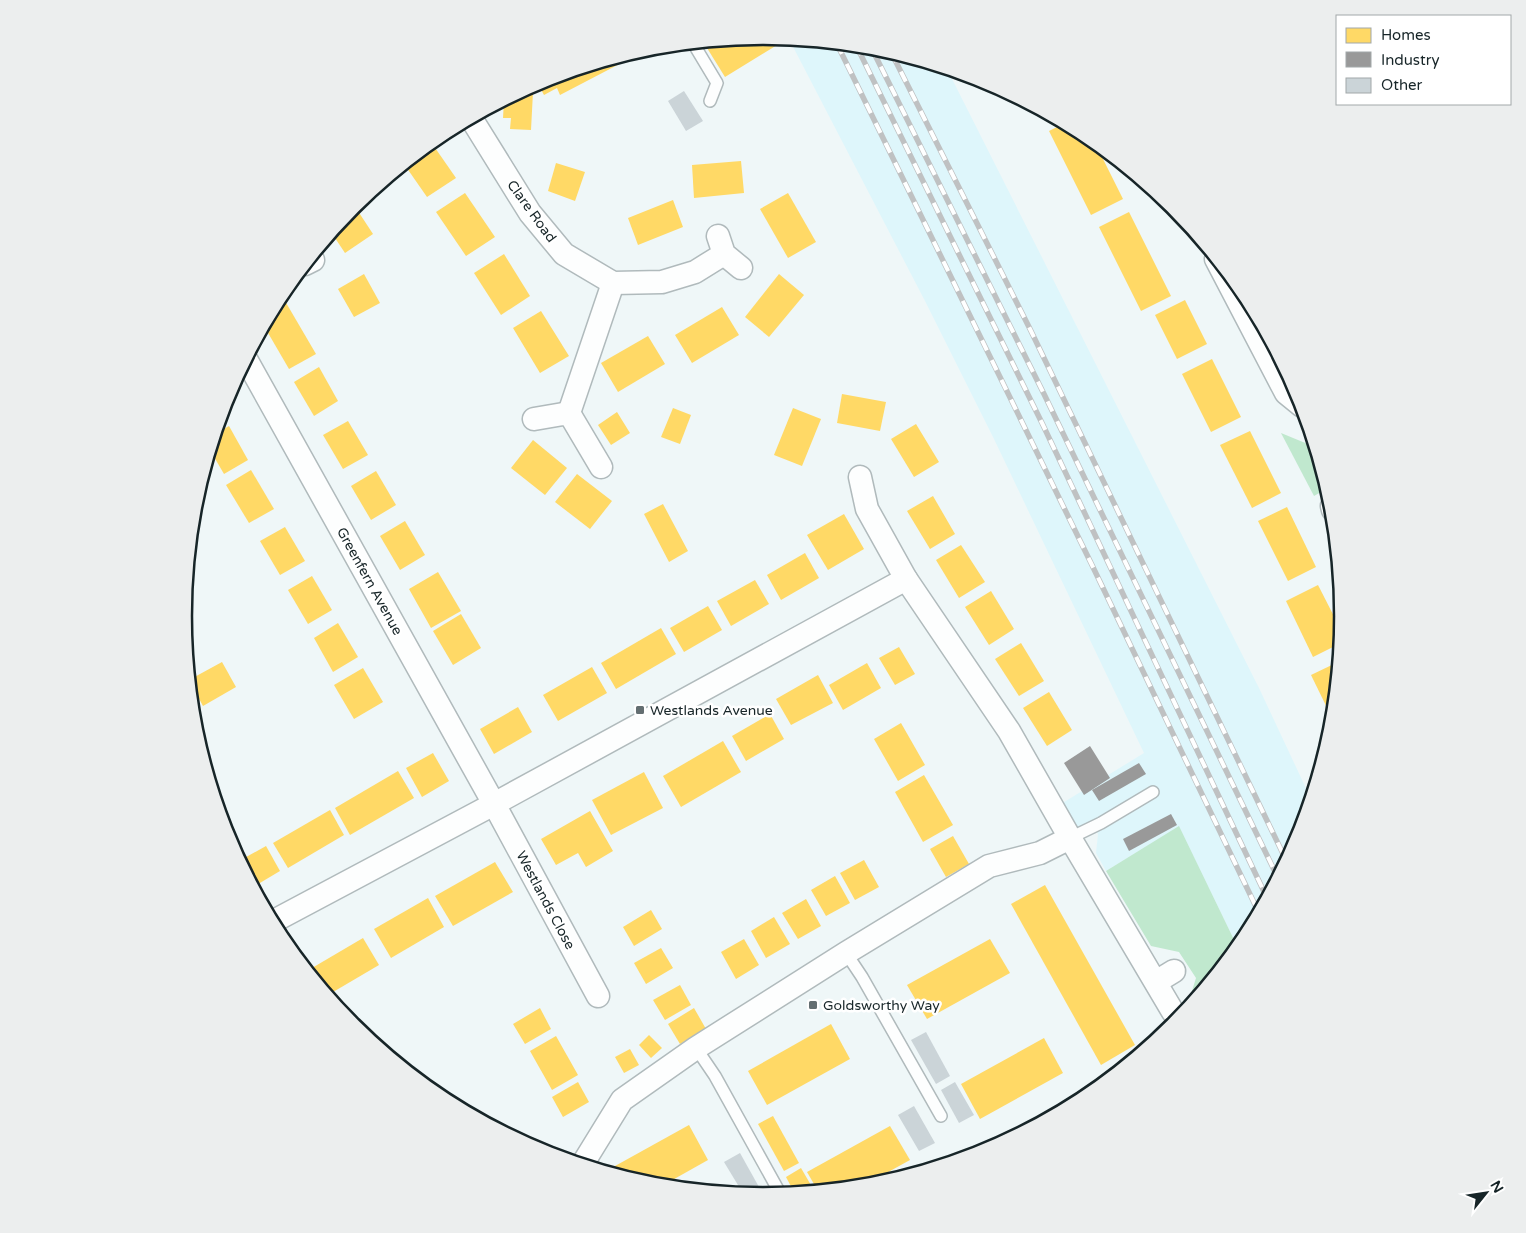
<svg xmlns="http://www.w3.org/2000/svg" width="1526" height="1233" font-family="'Varela Round',sans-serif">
	<rect width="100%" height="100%" fill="#eff7f8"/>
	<polygon fill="#def6fb" points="789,39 876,47 947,69 1259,688 1311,799 1299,839 1245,939 1238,948 1179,827 1106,871 1096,853 1098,834 1094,826 1075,829 1061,804 1144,753 994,439 925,301"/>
	<g fill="#c0e8ce">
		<polygon points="1281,433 1315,447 1323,475 1321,492 1314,496"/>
		<polygon points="1179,826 1238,948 1188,1009 1187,1007 1196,978 1179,952 1151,946 1106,871"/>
	</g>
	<g fill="#ffd966">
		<polygon points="763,36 787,39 725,77 707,48 718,41"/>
		<polygon points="652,47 560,95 557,88 544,95 537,82"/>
		<polygon points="521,91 533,92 531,130 510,129 511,118 503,118 504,100"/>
		<polygon points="1065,123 1086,134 1094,141 1123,199 1091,215 1049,131"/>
		<polygon points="431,142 456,178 427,197 404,164"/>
		<polygon points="741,161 744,193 694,198 692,165"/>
		<polygon points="556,163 585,172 575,201 548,191"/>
		<polygon points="465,193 495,237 466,256 436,212"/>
		<polygon points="788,193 816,242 788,258 760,209"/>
		<polygon points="673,200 683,227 638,245 628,218"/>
		<polygon points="354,205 373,234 345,253 331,232"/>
		<polygon points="1129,212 1171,296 1141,311 1099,227"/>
		<polygon points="504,254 530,296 501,315 474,273"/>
		<polygon points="364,274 380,303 354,317 338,289"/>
		<polygon points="779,274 804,295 769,337 745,317"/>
		<polygon points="1185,300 1207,344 1177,359 1155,315"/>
		<polygon points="285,301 316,354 289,369 264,326 273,308"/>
		<polygon points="722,307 739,335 692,363 675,335"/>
		<polygon points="541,311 569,356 540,373 513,328"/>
		<polygon points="648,336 665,364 618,392 601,363"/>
		<polygon points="1212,359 1241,417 1211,432 1182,374"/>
		<polygon points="319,367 338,401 314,416 294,382"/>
		<polygon points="842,394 886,402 880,431 837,423"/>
		<polygon points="673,408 691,415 680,444 661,437"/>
		<polygon points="793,408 821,419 802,466 774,455"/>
		<polygon points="617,412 630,433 611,445 598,425"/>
		<polygon points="348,421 368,455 343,469 323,435"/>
		<polygon points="916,424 939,462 914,477 891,439"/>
		<polygon points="229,426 248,460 224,474 210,450 215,434"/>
		<polygon points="1250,431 1281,493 1252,508 1220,445"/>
		<polygon points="533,440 567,468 545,495 511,468"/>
		<polygon points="251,470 274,509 249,523 226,485"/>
		<polygon points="376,471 396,505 371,520 351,486"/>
		<polygon points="577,474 612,501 590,529 555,502"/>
		<polygon points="933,496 955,534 930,549 907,511"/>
		<polygon points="663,504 688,551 669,562 644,514"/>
		<polygon points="1287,507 1316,567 1288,581 1258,521"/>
		<polygon points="844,514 864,549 828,570 807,535"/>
		<polygon points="405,521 425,555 400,570 380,536"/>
		<polygon points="285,527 305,561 280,575 260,541"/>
		<polygon points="961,545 985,582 959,598 936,560"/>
		<polygon points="805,553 819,578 781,600 767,575"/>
		<polygon points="438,572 461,611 431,628 409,589"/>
		<polygon points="312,576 332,610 308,624 288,590"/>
		<polygon points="755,580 769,604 731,626 717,601"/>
		<polygon points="1318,585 1342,632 1341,643 1313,657 1286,601"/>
		<polygon points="991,591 1014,629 989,645 965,607"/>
		<polygon points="708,606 722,630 684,652 670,628"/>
		<polygon points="461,614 481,648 453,665 433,631"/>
		<polygon points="338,623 358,657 333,672 314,638"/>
		<polygon points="661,628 676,654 616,689 601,663"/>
		<polygon points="1021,643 1044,681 1019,696 995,659"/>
		<polygon points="899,647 915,674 895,685 879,658"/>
		<polygon points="222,662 236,687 203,706 189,680"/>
		<polygon points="867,663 881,688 843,710 829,685"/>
		<polygon points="1336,663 1338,666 1333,720 1311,675"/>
		<polygon points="592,667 607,693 558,721 543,695"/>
		<polygon points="363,668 383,702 354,719 334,685"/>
		<polygon points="818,675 833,703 791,725 776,699"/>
		<polygon points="1049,692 1072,730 1047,746 1023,708"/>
		<polygon points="518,707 532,732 494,754 480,729"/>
		<polygon points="770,714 784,739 746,761 732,736"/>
		<polygon points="901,723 925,765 898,781 874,739"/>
		<polygon points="723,741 741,772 681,807 663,776"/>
		<polygon points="433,753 449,781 422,797 406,768"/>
		<polygon points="398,771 414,798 350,835 335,808"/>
		<polygon points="644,772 663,808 611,835 592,800"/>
		<polygon points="924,775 953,825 923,842 895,792"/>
		<polygon points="330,810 344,835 288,868 273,843"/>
		<polygon points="590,811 613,851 586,867 578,853 556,865 541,839"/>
		<polygon points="953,836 969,864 946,877 930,849"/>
		<polygon points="266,846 280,871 253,887 239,861"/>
		<polygon points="864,860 879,887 855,900 840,873"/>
		<polygon points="495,862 513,892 453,926 435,896"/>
		<polygon points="835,876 850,903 826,916 811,890"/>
		<polygon points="1045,885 1135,1045 1101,1065 1011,904"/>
		<polygon points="428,898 444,927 391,958 374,929"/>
		<polygon points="806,899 821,926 798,939 782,913"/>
		<polygon points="651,910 662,929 634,946 623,927"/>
		<polygon points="774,917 790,944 766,958 751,931"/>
		<polygon points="363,938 379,965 328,995 312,968"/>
		<polygon points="744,939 759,965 736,979 721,952"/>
		<polygon points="990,939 1010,973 927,1019 907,985"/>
		<polygon points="661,948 673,968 646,984 634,963"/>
		<polygon points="680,985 691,1005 665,1020 653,1000"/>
		<polygon points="540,1008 551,1029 525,1044 513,1024"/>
		<polygon points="694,1008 706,1029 680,1044 668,1024"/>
		<polygon points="831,1024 850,1059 767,1105 748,1071"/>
		<polygon points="649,1035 662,1048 651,1058 639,1045"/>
		<polygon points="556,1036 578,1075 552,1090 530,1051"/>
		<polygon points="1044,1038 1063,1073 980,1119 961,1084"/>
		<polygon points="630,1049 639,1065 624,1073 615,1057"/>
		<polygon points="578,1082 589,1102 563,1117 552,1097"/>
		<polygon points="773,1116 799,1163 784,1171 758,1124"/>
		<polygon points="689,1125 708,1160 660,1187 650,1186 607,1172 606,1171"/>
		<polygon points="890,1126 910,1160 861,1187 818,1191 807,1172"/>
		<polygon points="801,1168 815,1192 795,1194 786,1177"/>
	</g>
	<g fill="#999">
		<polygon points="1090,746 1110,778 1084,795 1064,763"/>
		<polygon points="1139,763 1146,774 1099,801 1092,790"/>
		<polygon points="1171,814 1177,825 1129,851 1123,839"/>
	</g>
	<g fill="#cbd4d8">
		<polygon points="684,91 703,121 686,131 668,101"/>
		<polygon points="926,1032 950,1076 936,1084 911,1040"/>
		<polygon points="955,1082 974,1115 959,1123 941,1090"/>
		<polygon points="914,1106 935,1143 919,1151 898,1115"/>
		<polygon points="740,1153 759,1187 744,1195 724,1162"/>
		<polygon points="759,1192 762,1197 752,1196"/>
	</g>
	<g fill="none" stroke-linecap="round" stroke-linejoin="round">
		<g stroke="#b0babc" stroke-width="14">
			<g id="service">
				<polyline points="693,43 717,83 710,101"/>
				<polyline points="1070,838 1101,823 1153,792"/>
				<polyline points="846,953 862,977 941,1116"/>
				<polyline points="696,1048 715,1076 781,1195"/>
			</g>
		</g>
		<g stroke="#b0babc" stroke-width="25">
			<g id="minor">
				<polyline points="471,118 530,213 564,254 613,283 662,282 695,272 724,254"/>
				<polyline points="718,236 724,254 741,268"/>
				<polyline points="1216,259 1286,393 1302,406"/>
				<polyline points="305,264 313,260"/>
				<polyline points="246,359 494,804 598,996"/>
				<polyline points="569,413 613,283"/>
				<polyline points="534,419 569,413 601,467"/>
				<polyline points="860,477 867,509 906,579 1009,731 1070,838 1173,1012"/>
				<polyline points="1332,506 1333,510"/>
				<polyline points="272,922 494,804 906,579"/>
				<polyline points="1156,982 1174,971"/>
				<polyline points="582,1165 622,1100 696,1048 846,953 989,866 1040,853 1070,838"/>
			</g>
		</g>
		<use href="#service" stroke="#fdfefe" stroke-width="11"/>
		<use href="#minor" stroke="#fdfefe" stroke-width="22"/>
		<g stroke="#bfc1c2" stroke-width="5.5">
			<g id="rail">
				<polyline points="837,44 1091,563 1259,913"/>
				<polyline points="856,45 1042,423 1267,898"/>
				<polyline points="871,47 1044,394 1278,878"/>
				<polyline points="891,52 1030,329 1287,862"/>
			</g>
		</g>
		<use href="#rail" stroke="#fff" stroke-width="4" stroke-dasharray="11" stroke-linecap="butt"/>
	</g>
	<g fill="#636e71" stroke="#fff" stroke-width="2">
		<rect x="635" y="705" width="10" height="10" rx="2.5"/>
		<rect x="808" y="1000" width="10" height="10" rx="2.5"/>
	</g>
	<g text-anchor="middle" stroke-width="5" stroke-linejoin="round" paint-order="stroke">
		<g font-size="14" fill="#172528" stroke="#fff">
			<text transform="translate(532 211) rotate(54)" y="5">Clare Road</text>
			<text transform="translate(370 581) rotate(61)" y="5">Greenfern Avenue</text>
			<text transform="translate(546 900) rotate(62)" y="5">Westlands Close</text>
		</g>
		<g font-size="14" fill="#172528" stroke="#fff" text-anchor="start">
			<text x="650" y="715">Westlands Avenue</text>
			<text x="823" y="1010">Goldsworthy Way</text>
		</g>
	</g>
	<path d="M0 0H1526V1233H0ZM192 616a571 571 0 1 1 1142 0a571 571 0 1 1-1142 0Z" fill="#eceeee" fill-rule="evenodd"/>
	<path fill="none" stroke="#172528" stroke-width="2.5" d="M192 616a571 571 0 1 1 1142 0a571 571 0 1 1-1142 0Z"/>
	<rect x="1336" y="15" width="175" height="90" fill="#ffffff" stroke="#a2a8a9"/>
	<rect x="1346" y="28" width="25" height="15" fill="#ffd966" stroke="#a2a8a9"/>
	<text x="1381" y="40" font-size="15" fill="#172528">Homes</text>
	<rect x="1346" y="52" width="25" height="15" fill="#999999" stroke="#a2a8a9"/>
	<text x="1381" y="65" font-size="15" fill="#172528">Industry</text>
	<rect x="1346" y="78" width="25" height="15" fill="#cbd4d8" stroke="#a2a8a9"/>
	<text x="1381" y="90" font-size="15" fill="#172528">Other</text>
	<g transform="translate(1486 1193) rotate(60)" stroke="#ffffff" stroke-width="4" paint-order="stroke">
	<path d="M0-4L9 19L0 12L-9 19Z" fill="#172528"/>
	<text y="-8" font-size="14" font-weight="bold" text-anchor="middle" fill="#172528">N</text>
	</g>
</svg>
